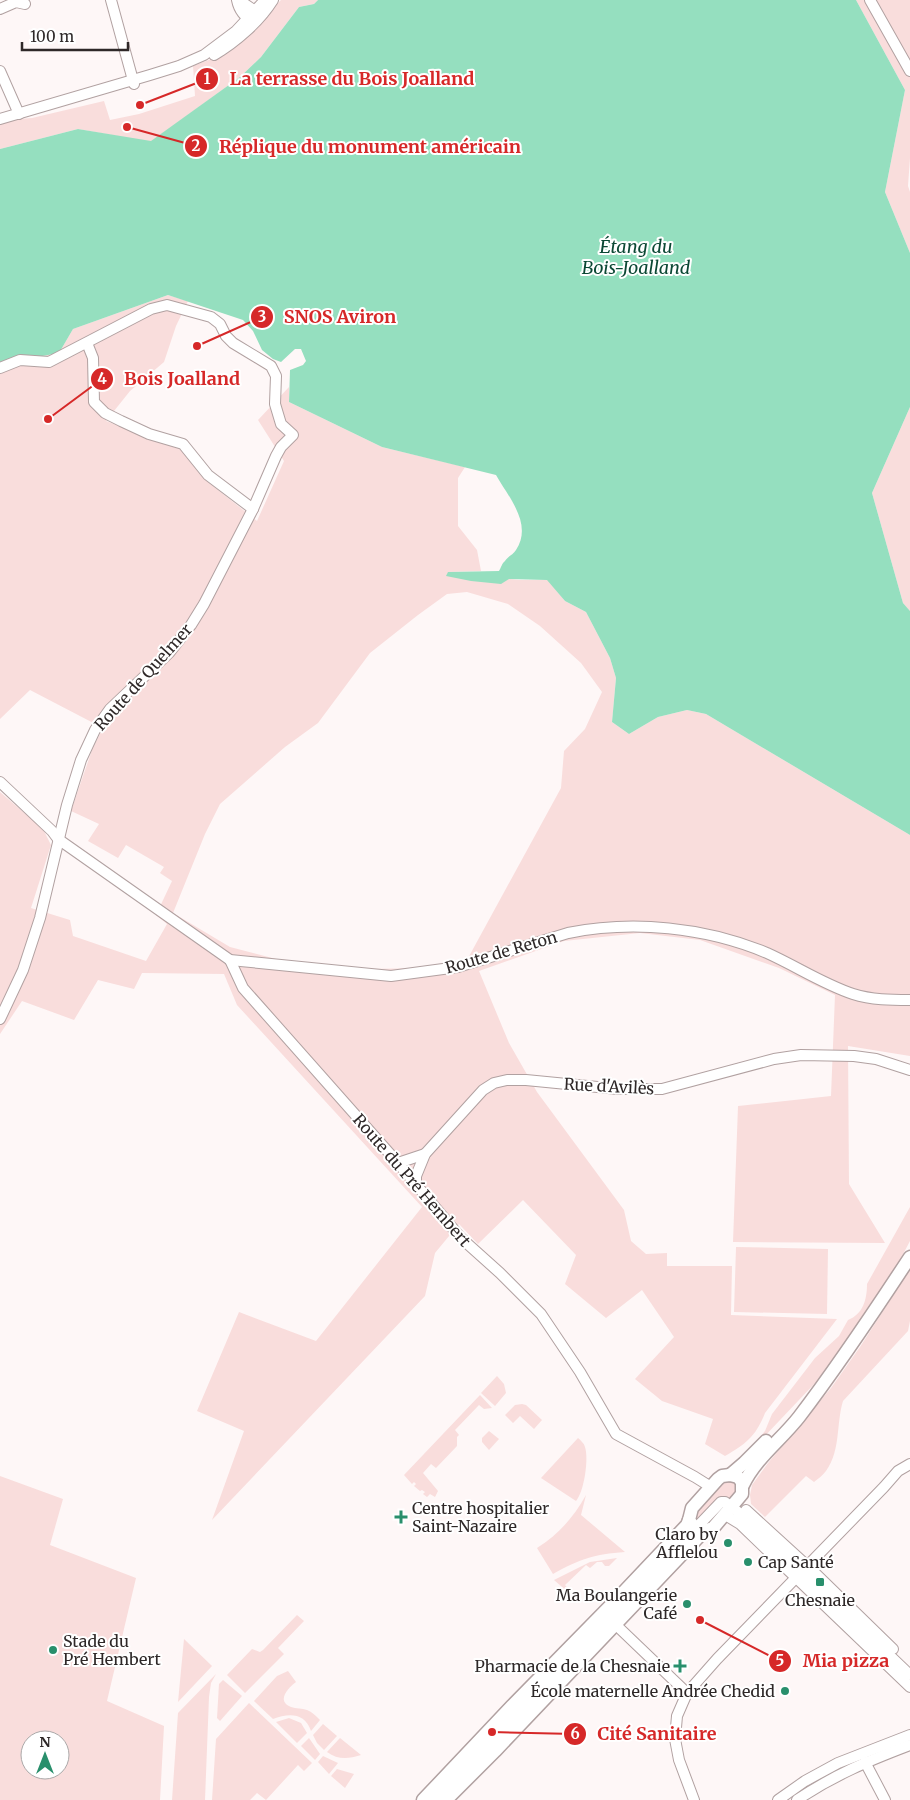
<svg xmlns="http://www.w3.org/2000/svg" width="910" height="1800" font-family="Merriweather,serif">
	<rect width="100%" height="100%" fill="#fef7f7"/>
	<g fill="#f9dddc" fill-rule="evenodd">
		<polygon points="281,0 318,0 314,4 299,7 261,57 240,77 151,142 78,129 0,149 0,120 11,117 17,119 32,118 104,101 110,120 139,114 195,96 193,66 222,55 249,34"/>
		<polygon points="856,0 910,0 910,158 908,186 910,192 910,253 885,192 905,90"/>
		<path d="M168 295 188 301 176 326 164 362 130 391 106 421 181 449 203 478 257 521 284 461 258 420 289 387V402L382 447 465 467 458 478V526L477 550 481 571 448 572 519 580H548L565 601 586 612 610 658 616 678 612 722 629 734 658 717 687 710 706 714 910 835V1056L848 1046 849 1184 885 1243 733 1242 738 1106 831 1096 835 995 779 968 700 940 640 933 564 941 479 971 509 1043 537 1092 624 1210 631 1241 646 1254 667 1253V1266H732L731 1315 837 1319 765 1413C756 1436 746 1444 725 1456L705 1444 713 1419 662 1401 635 1379 674 1337 642 1290 606 1318 565 1284 576 1255 523 1200 478 1244 459 1224 435 1253 425 1296 212 1520 244 1431 197 1411 239 1312 316 1341 422 1207 237 1005 224 974 142 973 134 989 98 980 74 1020 22 1001 0 1034V792L43 829 51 845 31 908 70 920 73 936 146 961 167 924 156 915 172 881 160 873 164 867 126 845 118 858 88 841 99 824 71 811 92 750 103 728 30 690 0 719V362L9 359 37 357 59 353 73 329ZM467 592 508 604 540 626 581 663 602 692 585 729 564 751 561 788 467 960 429 968 364 969 276 959 230 947 173 913 205 834 220 804 285 747 318 723 370 653 418 615 447 594Z"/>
		<polygon points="910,407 910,611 903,603 872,493"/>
		<path d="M910 1207V1241L900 1260 853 1333 817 1381 745 1457 744 1456 765 1431 772 1414 815 1358 839 1336 848 1320C863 1314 867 1300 867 1284Z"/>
		<polygon points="736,1247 828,1249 827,1314 734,1312"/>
		<path d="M910 1269V1321L908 1331 843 1401C836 1424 841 1450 826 1471 823 1475 818 1479 814 1482L806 1476 765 1517 751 1504 750 1495 752 1485 768 1463 831 1388 860 1347Z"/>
		<polygon points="497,1376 504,1384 506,1393 495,1406 481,1393"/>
		<polygon points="480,1395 492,1408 484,1409 479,1405 455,1430 459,1435 457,1437 457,1446 436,1468 431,1464 423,1473 438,1491 435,1497 430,1494 427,1497 423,1494 425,1492 422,1490 420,1491 414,1486 416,1484 414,1482 412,1484 404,1475"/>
		<polygon points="522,1404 526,1405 542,1420 534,1429 520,1416 513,1423 505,1415 515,1405"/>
		<polygon points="489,1431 499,1439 489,1450 482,1442 482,1438"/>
		<path d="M578 1438C581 1441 584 1443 585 1447 589 1459 584 1492 576 1501L541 1478Z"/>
		<path d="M0 1476 63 1499 50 1545 136 1578 107 1701 164 1726 160 1800H0ZM30 1740H60V1770H30Z"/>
		<polygon points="726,1480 736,1482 738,1487 732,1499 722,1497 695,1522 696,1511 721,1483"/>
		<path d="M586 1495 581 1515 625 1552C594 1554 580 1559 553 1574L537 1548C559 1534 573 1518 586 1495Z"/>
		<polygon points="617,1558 609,1566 605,1566 602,1562 597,1562 590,1568 586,1565 565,1585 570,1591 568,1592 554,1580 590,1562"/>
		<polygon points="297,1615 304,1621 278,1648 284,1654 245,1693 227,1675 252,1649 260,1652 263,1650"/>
		<polygon points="184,1639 212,1666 178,1702"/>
		<path d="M288 1671 296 1682C288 1688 276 1701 291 1707 296 1709 302 1708 307 1710 312 1712 316 1716 320 1720L311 1731C305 1712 288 1713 273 1719L254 1701 277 1676Z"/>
		<polygon points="216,1674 211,1683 209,1697 205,1800 172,1800 178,1713"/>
		<polygon points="223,1680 242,1696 220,1721 217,1718 219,1684"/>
		<polygon points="249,1703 312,1763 304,1771 298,1765 266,1800 257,1793 250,1800 212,1800 216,1739"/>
		<polygon points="289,1718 301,1723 307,1733 297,1743 276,1722"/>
		<polygon points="323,1724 337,1736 324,1750 317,1743 313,1735"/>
		<polygon points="309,1738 320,1754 315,1760 301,1746"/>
		<path d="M340 1738 361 1755C348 1759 338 1760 327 1752Z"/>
		<polygon points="323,1756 338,1763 329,1774 318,1762"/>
		<polygon points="337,1769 354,1774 345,1788 331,1776"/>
	</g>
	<path fill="#95dfbf" d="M318 0H856L905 90 885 192 910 253V407L872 493 903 603 910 611V835L706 714 687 710 658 717 629 734 612 722 616 678 610 658 586 612 565 601 547 580 509 579 501 584 471 581 446 576 448 572 499 571C501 568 502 563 505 561 508 556 513 555 516 550 533 524 509 498 496 475L382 447 289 402 290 370 303 365 306 361 301 349H295L281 362 273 359 262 350 253 331 243 320 168 295 73 329 59 353 37 357 9 359 0 362V149L78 129 151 141 240 77 261 57 299 7 314 4Z"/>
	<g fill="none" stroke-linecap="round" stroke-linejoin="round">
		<g stroke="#b1a1a1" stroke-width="12">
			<g id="minor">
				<polyline points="111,0 134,84"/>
				<path d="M237 0C239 10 244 17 254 22"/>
				<polyline points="239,0 255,11 254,17"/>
				<polyline points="870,0 910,71"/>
				<polyline points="0,9 16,2 25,4"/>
				<path d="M214 55C236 42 259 22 273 0"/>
				<polyline points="0,71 19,114"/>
				<polyline points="0,119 150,75 179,66 204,55 236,31 265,0"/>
				<polyline points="87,343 93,358 94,402 105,413 121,421 149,434 183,444 208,475 253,509"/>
				<polyline points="0,368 20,360 49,362 151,309 167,305 211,317 220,324 226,336 233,343 271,366 276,376 275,404 281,424 293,435 281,447 276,456 253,509 204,604 191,625 169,653 110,709 95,730 81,760 67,805 40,918 23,970 0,1019"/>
				<path d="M0 782 52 831 58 839 230 960 391 976 458 967 568 933C633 920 705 927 767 953 796 966 823 984 853 994 872 1000 891 1000 910 1000"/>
				<polyline points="230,960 243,988 398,1163 461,1238 500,1273 541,1314 580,1372 616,1434 695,1477 711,1487"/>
				<polyline points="398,1163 425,1154"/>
				<polyline points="416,1185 416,1176 425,1154 483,1090 494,1083 507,1080 526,1080 618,1089 662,1089 774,1059 801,1055 854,1056 876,1059 910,1070"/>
				<polyline points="746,1510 815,1573 893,1649"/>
				<polyline points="724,1517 727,1516 740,1524 910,1687"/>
				<polyline points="615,1624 687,1693"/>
				<polyline points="865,1762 885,1800"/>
				<polyline points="435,1800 721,1502 725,1502 746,1518 910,1675"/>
				<polyline points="694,1800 679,1760 675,1739 677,1716 687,1693 717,1659 884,1487 898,1471 910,1464"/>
				<polyline points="778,1800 805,1781 838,1763 910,1735"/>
				<path d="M797 1800C834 1775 868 1761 910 1745"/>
			</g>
		</g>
		<g stroke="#b1a1a1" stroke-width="15">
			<g id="major">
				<polygon points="730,1475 738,1477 742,1482 742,1494 737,1500 713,1528 704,1531 694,1527 689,1520 692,1508 718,1479 722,1476"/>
				<polyline points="730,1475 744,1463 766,1441"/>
				<path d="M743 1485C756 1458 781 1440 799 1417 838 1366 874 1312 910 1257"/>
				<polyline points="423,1800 512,1706 618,1598 687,1525 689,1520"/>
				<polyline points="446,1800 495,1751 704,1531"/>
			</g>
		</g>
		<use href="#minor" stroke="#fff" stroke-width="10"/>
		<use href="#major" stroke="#fff" stroke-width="12"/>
	</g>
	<g fill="#298f6c" stroke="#fff" stroke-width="2">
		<path d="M398.5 1509.5h5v5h5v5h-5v5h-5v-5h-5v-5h5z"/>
		<circle cx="728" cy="1543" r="5"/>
		<circle cx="748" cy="1562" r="5"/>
		<rect x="815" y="1577" width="10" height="10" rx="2.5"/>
		<circle cx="687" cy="1604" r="5"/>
		<circle cx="53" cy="1650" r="5"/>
		<path d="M677.5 1658.5h5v5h5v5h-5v5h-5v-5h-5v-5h5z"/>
		<circle cx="785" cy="1691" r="5"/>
	</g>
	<g text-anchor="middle" stroke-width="4" stroke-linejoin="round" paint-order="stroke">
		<g font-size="16" fill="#2e2828" stroke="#fff">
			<text transform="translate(143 677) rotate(-48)" y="6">Route de Quelmer</text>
			<text transform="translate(501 952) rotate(-16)" y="6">Route de Reton</text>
			<text transform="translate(609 1086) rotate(3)" y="6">Rue d'Avilès</text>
			<text transform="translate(412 1180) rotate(49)" y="6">Route du Pré Hembert</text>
		</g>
		<g font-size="16" fill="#2e2828" stroke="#fff" text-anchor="end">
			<text x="412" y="1514" text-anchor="start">Centre hospitalier<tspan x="412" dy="18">Saint-Nazaire</tspan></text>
			<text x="718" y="1540">Claro by<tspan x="718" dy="18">Afflelou</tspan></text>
			<text x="758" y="1568" text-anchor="start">Cap Santé</text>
			<text x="677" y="1601">Ma Boulangerie<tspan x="677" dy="18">Café</tspan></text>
			<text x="820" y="1606" text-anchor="middle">Chesnaie</text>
			<text x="63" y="1647" text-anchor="start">Stade du<tspan x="63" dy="18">Pré Hembert</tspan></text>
			<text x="670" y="1672">Pharmacie de la Chesnaie</text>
			<text x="775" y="1697">École maternelle Andrée Chedid</text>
		</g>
		<g font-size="18" font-style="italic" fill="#0b4834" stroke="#fff">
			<text x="636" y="253">Étang du<tspan x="636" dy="21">Bois-Joalland</tspan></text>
		</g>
	</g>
	<path fill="none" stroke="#d62828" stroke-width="2" d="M140 105L207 79M127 127L196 146M197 346L262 317M48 419L102 379M700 1620L780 1661M492 1732L575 1734"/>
	<g fill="#d62828" stroke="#fff" stroke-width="2">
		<circle cx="140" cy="105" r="5"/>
		<circle cx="127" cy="127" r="5"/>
		<circle cx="197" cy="346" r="5"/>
		<circle cx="48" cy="419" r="5"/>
		<circle cx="700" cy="1620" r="5"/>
		<circle cx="492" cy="1732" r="5"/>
		<circle cx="207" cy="79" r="12"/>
		<circle cx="196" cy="146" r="12"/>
		<circle cx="262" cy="317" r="12"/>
		<circle cx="102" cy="379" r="12"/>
		<circle cx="780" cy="1661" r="12"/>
		<circle cx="575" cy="1734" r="12"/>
	</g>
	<g font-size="15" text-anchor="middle" font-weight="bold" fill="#fff">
		<text x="207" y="84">1</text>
		<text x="196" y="151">2</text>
		<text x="262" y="322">3</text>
		<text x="102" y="384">4</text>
		<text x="780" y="1666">5</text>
		<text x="575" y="1739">6</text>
	</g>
	<g font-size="18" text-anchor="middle" font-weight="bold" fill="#d62828" stroke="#fff" stroke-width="4" stroke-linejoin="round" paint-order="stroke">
		<text x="352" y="85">La terrasse du Bois Joalland</text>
		<text x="370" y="153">Réplique du monument américain</text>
		<text x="340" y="323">SNOS Aviron</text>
		<text x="182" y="385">Bois Joalland</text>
		<text x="846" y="1667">Mia pizza</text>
		<text x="657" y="1740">Cité Sanitaire</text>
	</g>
	<g transform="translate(45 1755)"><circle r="24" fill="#ffffff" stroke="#aba9a9"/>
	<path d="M0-4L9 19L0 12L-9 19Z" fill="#298f6c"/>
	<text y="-8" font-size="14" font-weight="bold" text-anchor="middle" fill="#2e2828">N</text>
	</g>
	<path d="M22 42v8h106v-8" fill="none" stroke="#2e2828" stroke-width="2.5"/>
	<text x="30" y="42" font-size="15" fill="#2e2828" stroke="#ffffff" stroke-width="4" paint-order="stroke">100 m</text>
</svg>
